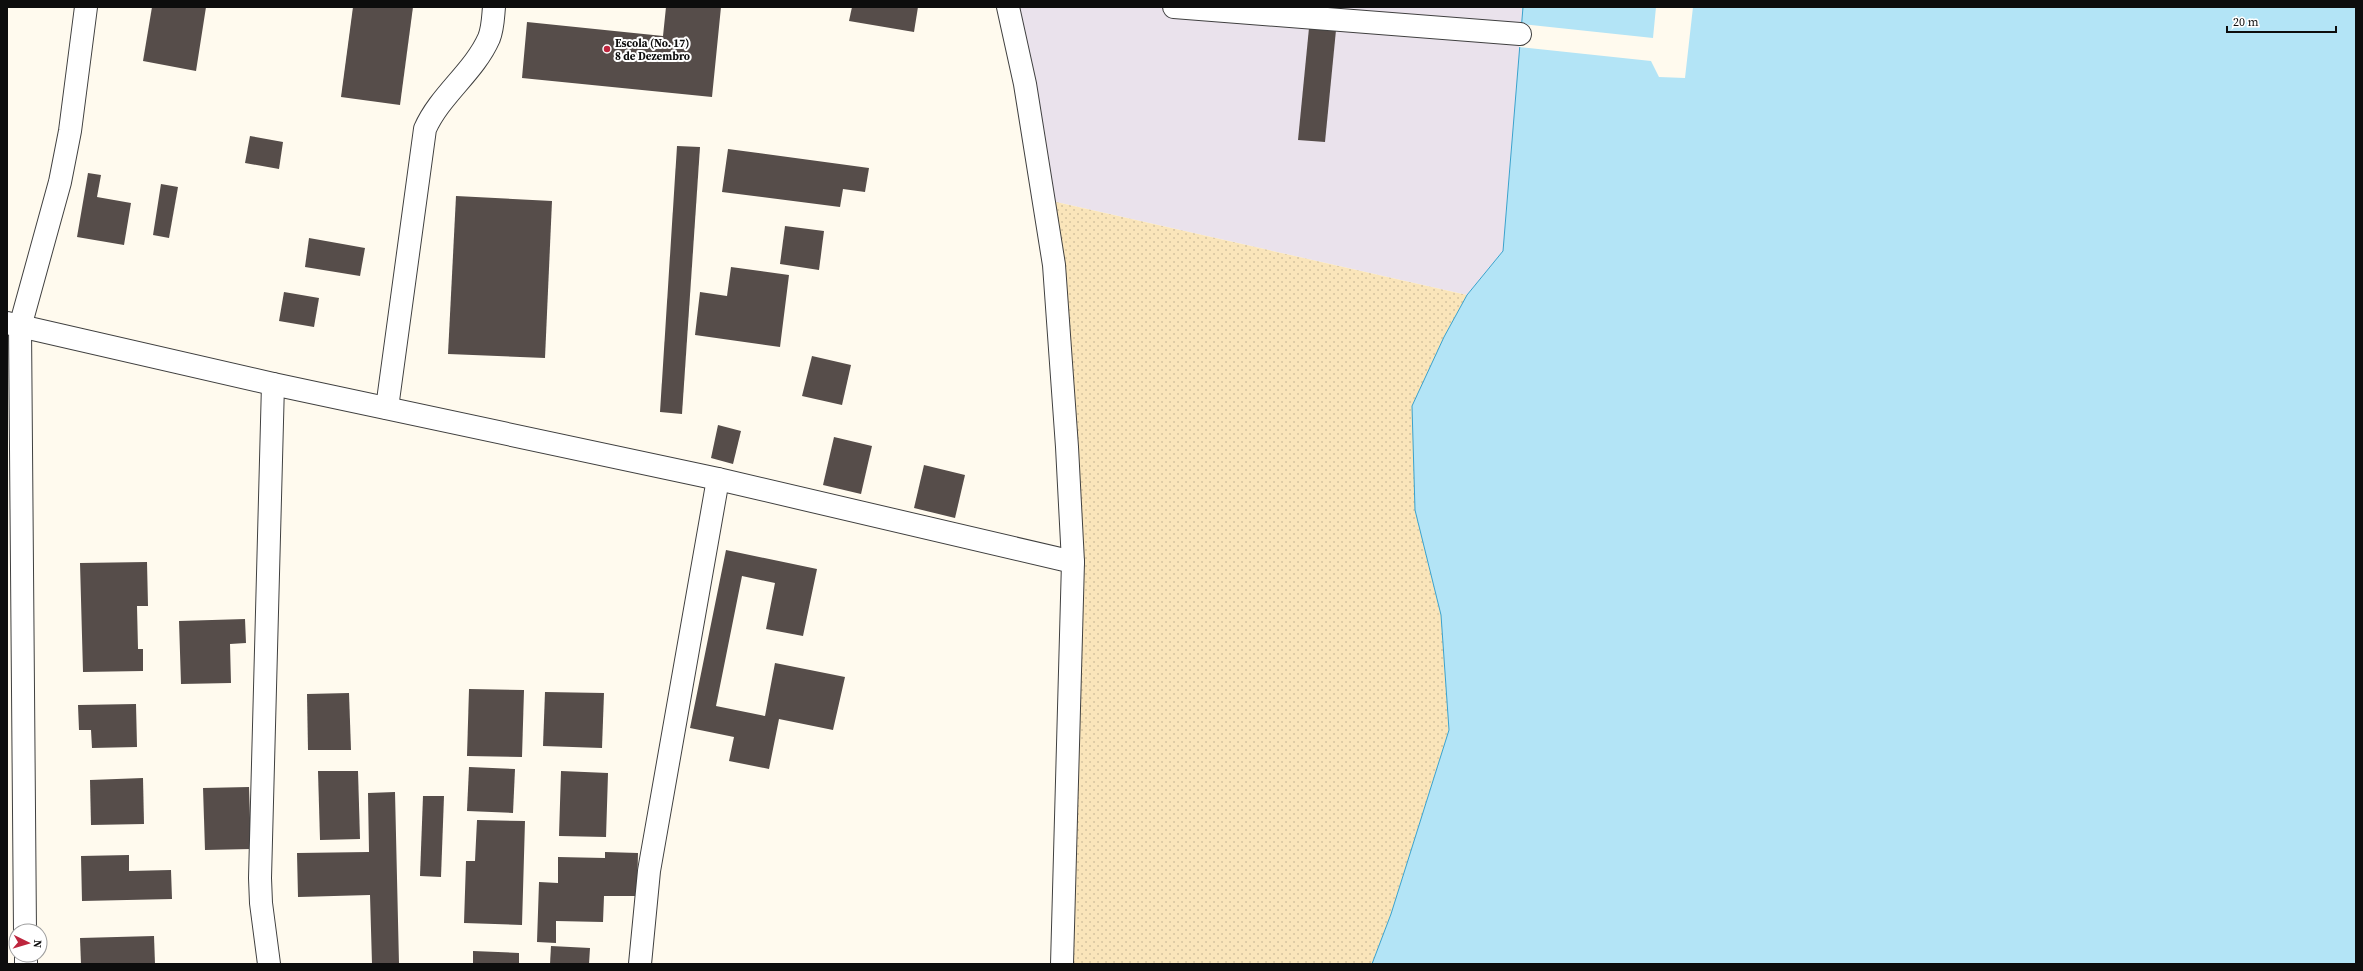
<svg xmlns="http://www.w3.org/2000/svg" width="2363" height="971" font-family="'Source Serif 4',serif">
	<defs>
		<pattern id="sand-dots" width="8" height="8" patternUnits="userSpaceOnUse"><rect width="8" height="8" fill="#fae5ba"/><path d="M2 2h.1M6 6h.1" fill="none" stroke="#d5c39f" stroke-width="1.8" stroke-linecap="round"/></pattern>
	</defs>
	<rect width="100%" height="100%" fill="#fffaee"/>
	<polygon fill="#eae2ec" points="1008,7 1523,7 1503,251 1467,295 1043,199"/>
	<polygon fill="url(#sand-dots)" points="1043,199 1467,295 1444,337 1415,510 1441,615 1449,730 1391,914 1372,964 1062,964 1070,684"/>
	<polygon fill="#b3e4f6" stroke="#3aa2cd" points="1523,7 2356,7 2356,964 1372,964 1391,914 1449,730 1441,615 1415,510 1412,406 1444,337 1467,295 1503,251"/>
	<polygon fill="#fffaee" points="1656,7 1693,7 1685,78 1659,77 1651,61 1519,47 1521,24 1653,38"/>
	<g fill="#564d4a">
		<polygon points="152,7 206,7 196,71 143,61"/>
		<polygon points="353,7 413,7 400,105 341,97"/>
		<polygon points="666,7 721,7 712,97 522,78 527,22 663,36"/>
		<polygon points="852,7 918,7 914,32 849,21"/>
		<polygon points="1309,28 1336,30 1325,142 1298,140"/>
		<polygon points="250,136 283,142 279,169 245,163"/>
		<polygon points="677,146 700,147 682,414 660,412"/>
		<polygon points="728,149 869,168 865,192 843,189 840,207 722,192"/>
		<polygon points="88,173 101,175 97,197 131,203 124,245 77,237"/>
		<polygon points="161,184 178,187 169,238 153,235"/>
		<polygon points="456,196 552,201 545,358 448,354"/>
		<polygon points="785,226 824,231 819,270 780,264"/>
		<polygon points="309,238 365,248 360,276 305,267"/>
		<polygon points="731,267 789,275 780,347 695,335 700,292 727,296"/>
		<polygon points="284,292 319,298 314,327 279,321"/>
		<polygon points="812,356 851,365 842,405 802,396"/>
		<polygon points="718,425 741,431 733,464 711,458"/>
		<polygon points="834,437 872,446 861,494 823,485"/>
		<polygon points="924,465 965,475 955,518 914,508"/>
		<polygon points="726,550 817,569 803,636 766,629 775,583 742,576 716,706 765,716 775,663 845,677 833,730 779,719 769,769 729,761 734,737 690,728"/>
		<polygon points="147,562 148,606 137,606 138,649 143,649 143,671 83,672 80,563"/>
		<polygon points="245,619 246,643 230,644 231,683 181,684 179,621"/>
		<polygon points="469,689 524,690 522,757 467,756"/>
		<polygon points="545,692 604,693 602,748 543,746"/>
		<polygon points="349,693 351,750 308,750 307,694"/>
		<polygon points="136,704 137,747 92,748 91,730 79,730 78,705"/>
		<polygon points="469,767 515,769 513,813 467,811"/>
		<polygon points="318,771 358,771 360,839 320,840"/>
		<polygon points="561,771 608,773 606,837 559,836"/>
		<polygon points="143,778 144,824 91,825 90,780"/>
		<polygon points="249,787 251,849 205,850 203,788"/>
		<polygon points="395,792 399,964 372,964 370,895 298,897 297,853 369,852 368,793"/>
		<polygon points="423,796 444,796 441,877 420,876"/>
		<polygon points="477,820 525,821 522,925 464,923 466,861 475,861"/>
		<polygon points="605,852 638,853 637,896 604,896 603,922 556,921 556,943 537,942 539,882 558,883 558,857 605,858"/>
		<polygon points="129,855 129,871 171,870 172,899 82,901 81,856"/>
		<polygon points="154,936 155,964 81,964 80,938"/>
		<polygon points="551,946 590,948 589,964 550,964"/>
		<polygon points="473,951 519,953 519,964 473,964"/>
	</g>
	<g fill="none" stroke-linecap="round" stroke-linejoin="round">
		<g stroke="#404040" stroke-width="24">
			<g id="minor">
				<polyline points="1008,7 1025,84 1054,265 1067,447 1073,562 1062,964"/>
				<polyline points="1174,7 1520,34"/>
				<polyline points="7,323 273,384 718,479 1073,562"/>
				<path d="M387 408 425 129C440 95 474 72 489 38 493 28 493 17 494 7"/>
				<polyline points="25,931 20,327 60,182 70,131 86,7"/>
				<polyline points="26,955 26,964"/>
				<polyline points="269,964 261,903 260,878 273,384"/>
				<polyline points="640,964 649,871 718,479"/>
			</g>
		</g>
		<use href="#minor" stroke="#fff" stroke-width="22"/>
	</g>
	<circle fill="#bd253d" stroke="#fff" stroke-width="1.5" cx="607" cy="49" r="4"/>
	<g text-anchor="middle" stroke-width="4" stroke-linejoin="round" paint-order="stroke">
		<g font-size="11" font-weight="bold" fill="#0d0d0d" stroke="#fff" text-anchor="start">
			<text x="615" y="47">Escola (No. 17)<tspan x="615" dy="13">8 de Dezembro</tspan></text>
		</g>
	</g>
	<rect width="2363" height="971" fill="none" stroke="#0d0d0d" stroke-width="16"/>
	<g transform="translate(28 943) rotate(95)"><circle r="19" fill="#ffffff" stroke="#9e9e9e"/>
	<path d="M0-3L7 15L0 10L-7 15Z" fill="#bd253d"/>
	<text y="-6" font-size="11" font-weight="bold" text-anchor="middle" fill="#0d0d0d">N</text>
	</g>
	<path d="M2227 26v6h109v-6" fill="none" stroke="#0d0d0d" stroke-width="2"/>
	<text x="2233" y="26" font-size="12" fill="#0d0d0d" stroke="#ffffff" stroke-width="3" paint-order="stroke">20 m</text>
</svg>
